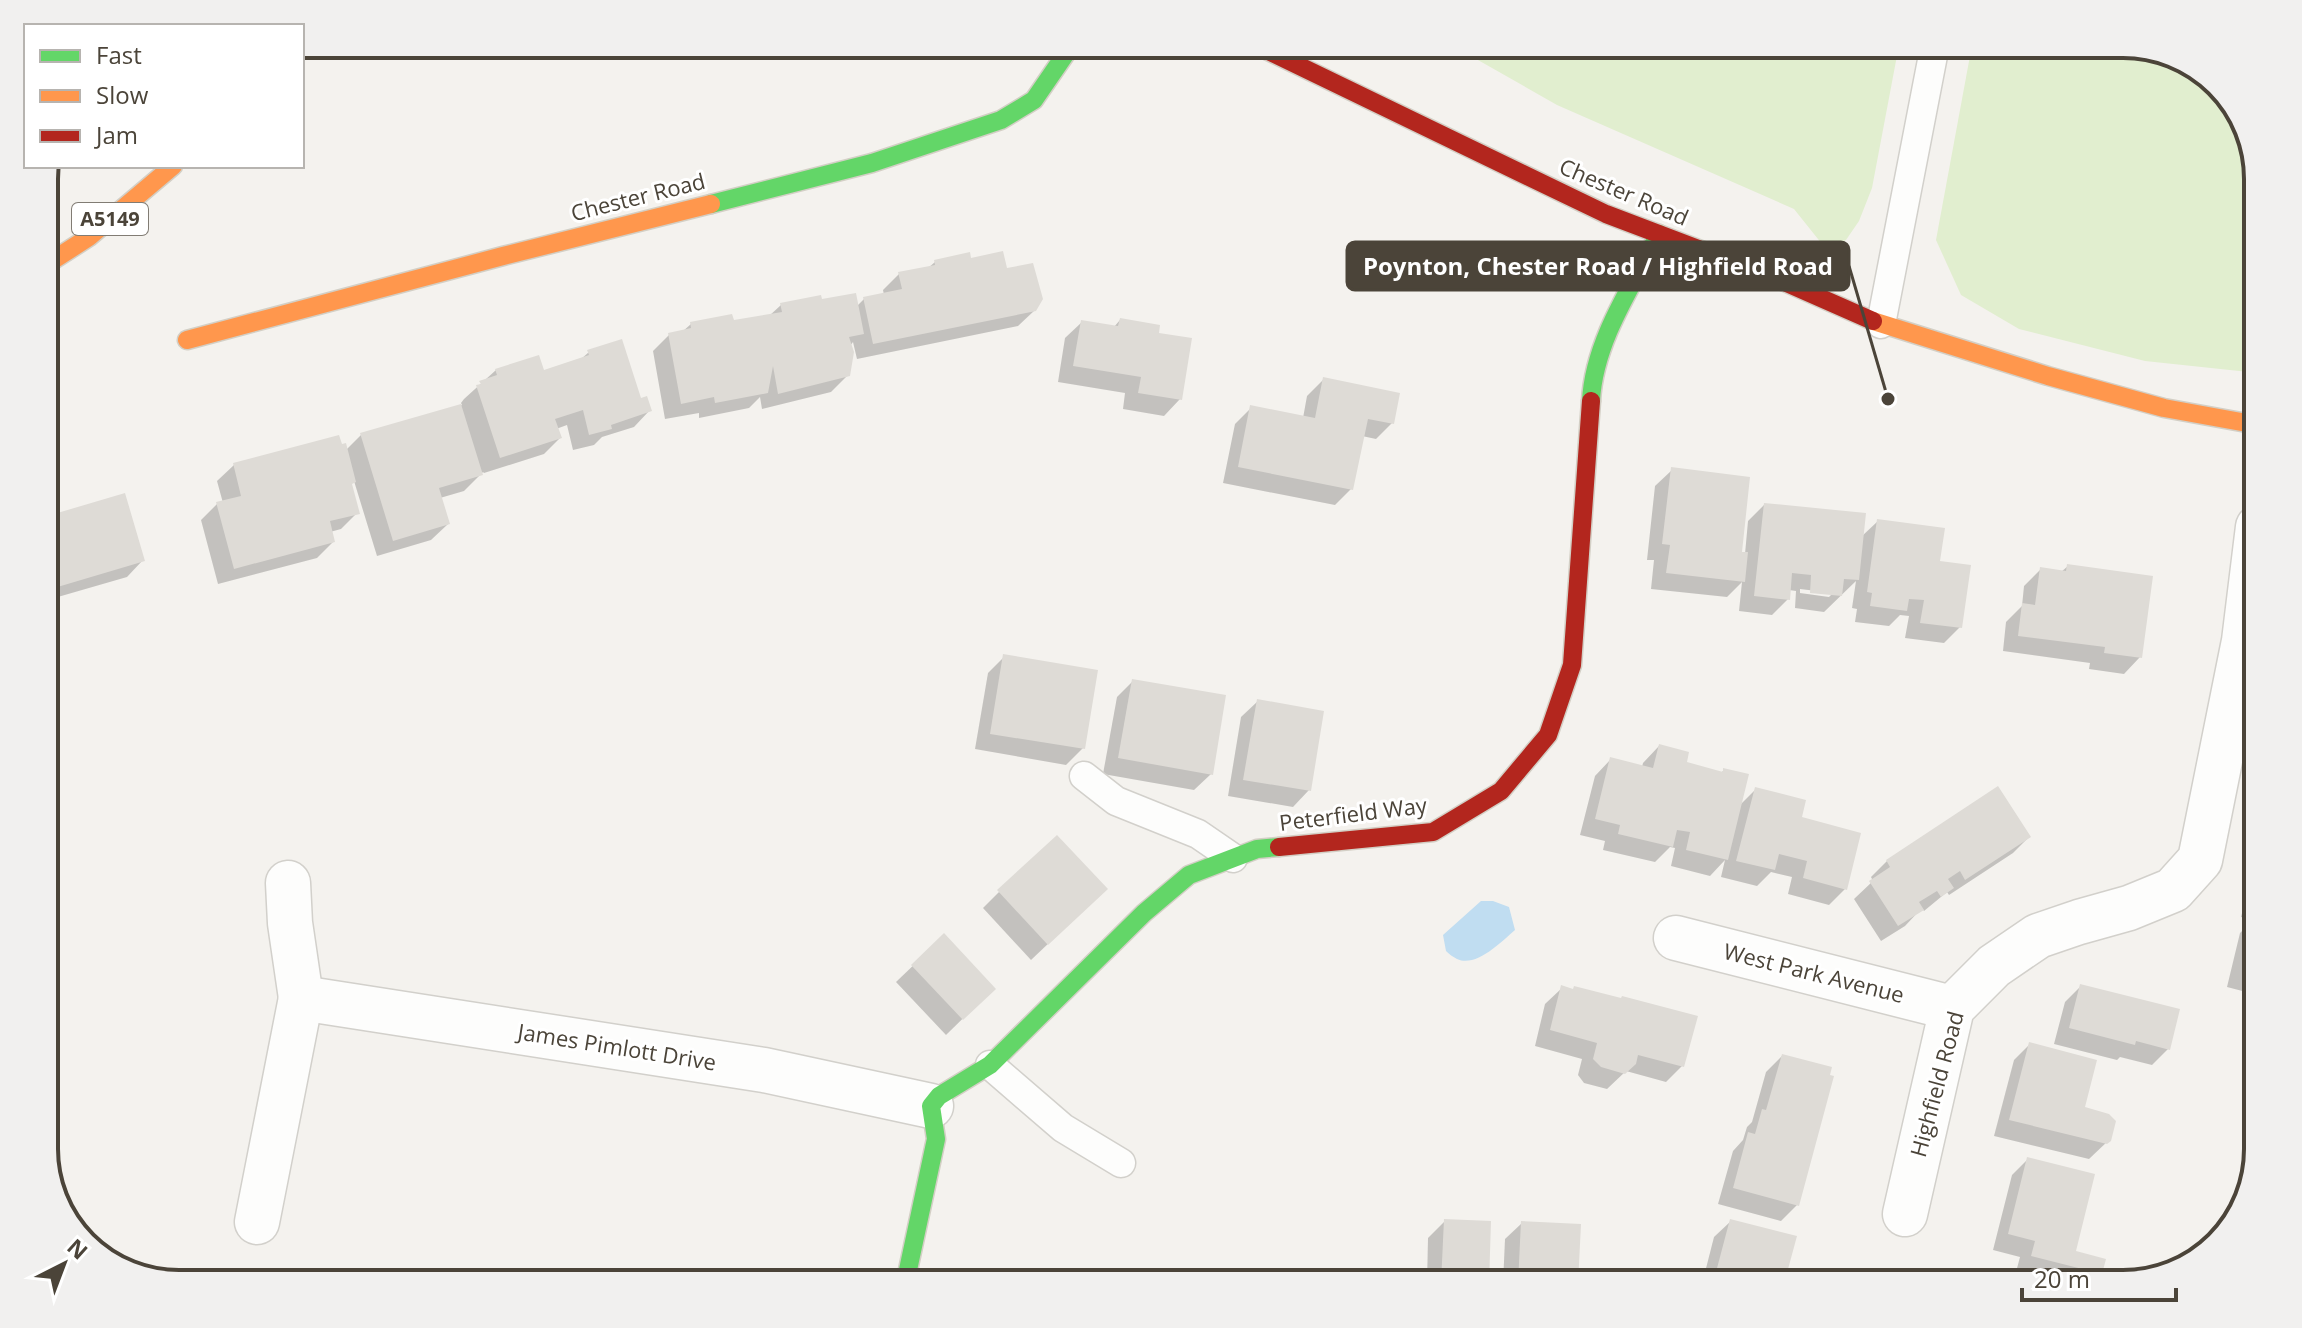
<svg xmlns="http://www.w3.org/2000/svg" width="2302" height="1328" font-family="'Open Sans',sans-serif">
	<rect width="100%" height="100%" fill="#f4f2ee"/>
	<g fill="#e1eecf">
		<polygon points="2123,44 2190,62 2240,111 2258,171 2258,373 2145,361 2019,329 1961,295 1936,240 1972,45"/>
		<polygon points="1899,45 1872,188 1859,221 1846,240 1826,249 1794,209 1557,105 1455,47"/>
	</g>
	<path fill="#c0ddf1" d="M1481 901H1493L1509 907 1515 930C1501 942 1476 968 1457 959 1453 957 1449 954 1446 951L1443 935Z"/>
	<g fill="#0003" fill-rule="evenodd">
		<polygon points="969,260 1005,270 1035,310 1018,326 857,359 853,342 850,346 848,375 831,392 762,409 760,397 749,408 699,418 699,413 665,419 653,351 669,335 682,332 691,324 732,323 769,316 781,305 820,302 857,306 864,299 884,295 883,290 899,274 928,268 935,262"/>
		<polygon points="1120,320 1157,334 1180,399 1164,416 1123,409 1125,393 1058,382 1065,338 1082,322 1114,327"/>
		<polygon points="589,352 650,410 634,427 602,437 594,445 573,450 567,425 556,429 560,438 544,454 484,473 483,472 464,491 440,498 448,524 431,540 377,556 354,481 350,485 357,513 341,529 330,532 333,542 317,558 218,584 201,520 217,504 223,503 217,481 234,465 345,451 361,435 462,405 461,403 464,399 496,370 543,373 580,360"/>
		<polygon points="1324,379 1392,423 1376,439 1362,436 1351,489 1335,505 1223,483 1235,424 1251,408 1303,418 1307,396"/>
		<path d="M1672 470 1740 554H1745L1748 521 1764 505 1861 537 1878 521 1938 563 1960 627 1944 643 1905 638 1909 616 1900 615 1889 626 1855 622 1857 609 1852 608 1856 581 1824 612 1795 608 1796 591 1789 590 1788 599 1772 615 1739 611 1742 582 1727 597 1651 589 1654 560H1647L1655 486ZM1800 589 1833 593 1829 597 1800 593Z"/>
		<polygon points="44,509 52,517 143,560 127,577 44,601"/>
		<polygon points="2068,566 2140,657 2124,674 2089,669 2090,663 2003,651 2006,622 2022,606 2024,586 2040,570 2061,572"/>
		<polygon points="1004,657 1083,748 1066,765 975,749 988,673"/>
		<polygon points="1133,681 1211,774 1194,790 1103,774 1117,697"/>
		<polygon points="1258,701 1309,790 1293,807 1228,796 1241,717"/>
		<polygon points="1659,746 1684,764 1721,773 1724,770 1739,806 1756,789 1799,819 1845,889 1829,905 1788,894 1792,877 1771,872 1757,886 1721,877 1725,860 1710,876 1671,866 1675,848 1670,847 1655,862 1603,850 1605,841 1580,835 1595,776 1611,759 1642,767 1643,763"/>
		<polygon points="2029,837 2013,853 1949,895 1947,892 1924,911 1922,908 1905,926 1881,941 1854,899 1873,881 1871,877 1887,861"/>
		<polygon points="2258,879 2258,1001 2248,998 2250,993 2227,987 2240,933 2253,920 2241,917 2248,890"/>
		<polygon points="999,892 1089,905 1031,960 983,908"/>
		<polygon points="944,936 993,989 946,1035 896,982"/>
		<polygon points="2081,986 2168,1049 2152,1065 2120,1057 2117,1060 2054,1044 2065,1002"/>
		<polygon points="1562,988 1683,1065 1666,1082 1626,1071 1607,1089 1584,1083 1578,1075 1582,1059 1535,1046 1545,1004"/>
		<polygon points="2030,1044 2109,1140 2089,1159 1994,1136 2014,1060"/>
		<polygon points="1782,1056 1797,1205 1781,1221 1718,1204 1733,1151 1743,1140 1747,1127 1752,1122 1766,1072"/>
		<polygon points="2028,1159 2073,1253 2100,1273 2089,1284 2064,1284 2016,1272 2020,1257 1993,1250 2012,1175"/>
		<polygon points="1445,1221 1487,1284 1427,1284 1428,1238"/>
		<polygon points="1731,1221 1782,1284 1702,1284 1714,1237"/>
		<polygon points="1522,1223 1576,1284 1503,1284 1505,1239"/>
	</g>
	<g fill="#dedbd6">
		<polygon points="1003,251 1007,268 1033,263 1043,299 1036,311 873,344 863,297 902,289 898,272 935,265 934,260 970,252 971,258"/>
		<polygon points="856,293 864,334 849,337 854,352 850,376 778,394 773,366 768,393 715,403 714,397 681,404 668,333 691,328 690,322 732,314 734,320 782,312 780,303 821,295 822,299"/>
		<polygon points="1120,318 1160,325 1159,333 1192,338 1182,400 1138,393 1141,377 1073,366 1081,320 1118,326"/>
		<polygon points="622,339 641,398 647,396 652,411 611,425 612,429 589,435 583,410 555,419 562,438 500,458 476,385 481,384 479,381 497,375 495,369 539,355 544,370 589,355 587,350"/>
		<polygon points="1323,377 1400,393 1394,424 1368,419 1353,490 1238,467 1250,405 1315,418"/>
		<polygon points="461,404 483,475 439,488 450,524 393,541 360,433"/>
		<polygon points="339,435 342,444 346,443 356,482 352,484 360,514 330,521 335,542 234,569 216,502 241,496 233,463"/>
		<polygon points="1671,467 1750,477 1742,552 1748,552 1745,582 1666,573 1670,545 1662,544"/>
		<polygon points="125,493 145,561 44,591 44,507 51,505 54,514"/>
		<polygon points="1764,503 1866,513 1859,580 1844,579 1842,596 1810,593 1811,575 1792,573 1790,600 1754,596"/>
		<polygon points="1877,519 1945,528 1940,561 1971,565 1962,628 1920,623 1924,600 1909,599 1907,611 1870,606 1872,593 1867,592"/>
		<polygon points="2067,564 2153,576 2142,658 2104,653 2105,647 2018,636 2022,603 2035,605 2040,567 2066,571"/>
		<polygon points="1003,654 1098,670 1085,749 990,734"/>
		<polygon points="1132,679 1226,695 1213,775 1118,758"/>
		<polygon points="1257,699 1324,711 1311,791 1243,780"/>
		<polygon points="1659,744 1689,752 1687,762 1723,772 1723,768 1749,774 1728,860 1686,850 1690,832 1677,830 1673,847 1618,834 1620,825 1595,819 1610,757 1653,768"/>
		<polygon points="1998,786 2031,837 1965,880 1960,871 1948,879 1954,888 1941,897 1937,891 1919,902 1924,910 1898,926 1869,881 1890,867 1886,860"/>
		<polygon points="1755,787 1806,800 1802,817 1861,833 1847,890 1803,878 1807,861 1779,854 1775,870 1736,861"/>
		<polygon points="1057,835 1108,889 1048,945 997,890"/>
		<polygon points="2257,909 2258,909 2258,975 2242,971"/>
		<polygon points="944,933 996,989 963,1020 911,965"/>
		<polygon points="2080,984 2180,1009 2170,1050 2136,1041 2135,1045 2069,1028"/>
		<polygon points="1561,985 1573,989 1574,986 1621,998 1622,996 1698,1016 1684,1067 1638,1055 1636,1064 1625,1074 1601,1067 1593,1059 1597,1043 1550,1030"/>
		<polygon points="2029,1042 2097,1060 2085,1107 2109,1114 2116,1121 2111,1141 2107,1144 2009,1120"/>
		<polygon points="1782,1054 1832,1067 1830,1075 1834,1076 1799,1206 1733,1188 1748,1132 1755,1134 1762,1109 1766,1110"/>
		<polygon points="2027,1157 2095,1174 2076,1251 2106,1259 2102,1274 2031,1256 2035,1241 2008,1234"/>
		<polygon points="1444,1219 1491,1221 1489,1284 1441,1284"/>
		<polygon points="1730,1219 1797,1236 1784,1284 1762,1284 1716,1272"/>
		<polygon points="1521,1221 1581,1224 1578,1284 1518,1284"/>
	</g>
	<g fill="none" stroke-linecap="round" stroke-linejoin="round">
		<g stroke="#d2d0cb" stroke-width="31">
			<g id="lane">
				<polyline points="1881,324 1935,45"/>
				<polyline points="1084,776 1116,801 1198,834 1233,858"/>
				<polyline points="990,1065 1063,1128 1121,1163"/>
			</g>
		</g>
		<g stroke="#d2d0cb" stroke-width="47">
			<g id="street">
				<polyline points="288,883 290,923 301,998"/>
				<polyline points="1676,938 1952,1008"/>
				<polyline points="1905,1214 1952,1008 1994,966 2038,936 2079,922 2129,908 2173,890 2200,860 2244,641 2258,527"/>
				<polyline points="257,1222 301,998 764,1070 931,1106"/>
			</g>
		</g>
		<g stroke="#d3cfc5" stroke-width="21">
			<g id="fast">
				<polyline points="711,204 872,163 1001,120 1034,100 1069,49"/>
				<path d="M1591 401C1594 341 1632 286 1659 234"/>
				<polyline points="905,1284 936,1139 931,1106 939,1096 990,1065 1144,913 1189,875 1257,849 1279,847"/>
			</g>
		</g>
		<g stroke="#d3cfc5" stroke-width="21">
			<g id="slow">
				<polyline points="44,266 89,237 173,166"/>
				<polyline points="1873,321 2048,376 2164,408 2258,425"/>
				<polyline points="187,340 503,256 711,204"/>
			</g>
		</g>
		<g stroke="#d3cfc5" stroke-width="21">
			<g id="jam">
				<polyline points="1262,48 1606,214 1780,280 1873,321"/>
				<polyline points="1279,847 1433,832 1501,791 1548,735 1572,665 1591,401"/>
			</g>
		</g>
		<use href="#lane" stroke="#fdfdfc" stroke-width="28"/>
		<use href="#street" stroke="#fdfdfc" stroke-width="44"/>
		<use href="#fast" stroke="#63d668" stroke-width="18"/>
		<use href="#slow" stroke="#ff974d" stroke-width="18"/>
		<use href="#jam" stroke="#b3261e" stroke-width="18"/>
	</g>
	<g text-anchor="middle" stroke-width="6" stroke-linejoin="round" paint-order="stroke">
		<rect fill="#fff" stroke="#817c74" stroke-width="2" x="72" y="203" width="76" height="32" rx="6"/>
		<g font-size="20" font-weight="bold" fill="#4b4439">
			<text x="110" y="226">A5149</text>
		</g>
		<g font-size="22" fill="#4b4439" stroke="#fff">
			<text transform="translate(1624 192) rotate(23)" y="8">Chester Road</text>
			<text transform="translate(638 197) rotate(-14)" y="8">Chester Road</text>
			<text transform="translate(1353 814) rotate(-7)" y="8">Peterfield Way</text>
			<text transform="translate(1814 973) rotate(14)" y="8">West Park Avenue</text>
			<text transform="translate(617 1047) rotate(9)" y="8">James Pimlott Drive</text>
			<text transform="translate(1937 1084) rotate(-75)" y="8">Highfield Road</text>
		</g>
	</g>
	<path d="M0 0H2302V1328H0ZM179 58H2123A121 121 0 0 1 2244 179V1149A121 121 0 0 1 2123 1270H179A121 121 0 0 1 58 1149V179A121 121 0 0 1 179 58Z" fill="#f1f0ef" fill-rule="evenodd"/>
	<path fill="none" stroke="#4b4439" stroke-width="4" d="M179 58H2123A121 121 0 0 1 2244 179V1149A121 121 0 0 1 2123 1270H179A121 121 0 0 1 58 1149V179A121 121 0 0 1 179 58Z"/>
	<path fill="none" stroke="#4b4439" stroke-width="3" d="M1888 399L1849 266"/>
	<circle fill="#4b4439" stroke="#fff" stroke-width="3" cx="1888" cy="399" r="8"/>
	<rect fill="#4b4439" stroke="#4b4439" stroke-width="3" x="1347" y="242" width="502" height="48" rx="8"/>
	<g font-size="24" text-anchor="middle" font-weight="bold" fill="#fff">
		<text x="1598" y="275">Poynton, Chester Road / Highfield Road</text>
	</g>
	<rect x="24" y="24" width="280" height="144" fill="#ffffff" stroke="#b7b4b0" stroke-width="2"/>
	<rect x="40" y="50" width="40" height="12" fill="#63d668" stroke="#b7b4b0" stroke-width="2"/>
	<text x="96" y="64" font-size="24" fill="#4b4439">Fast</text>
	<rect x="40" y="90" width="40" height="12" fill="#ff974d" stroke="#b7b4b0" stroke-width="2"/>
	<text x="96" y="104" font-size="24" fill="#4b4439">Slow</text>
	<rect x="40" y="130" width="40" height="12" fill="#b3261e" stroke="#b7b4b0" stroke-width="2"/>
	<text x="96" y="144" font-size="24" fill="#4b4439">Jam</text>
	<g transform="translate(64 1264) rotate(42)" stroke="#ffffff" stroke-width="6" paint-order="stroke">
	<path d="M0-6L14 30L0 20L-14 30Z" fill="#4b4439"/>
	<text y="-12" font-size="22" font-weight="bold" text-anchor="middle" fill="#4b4439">N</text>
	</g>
	<path d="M2022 1288v12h154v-12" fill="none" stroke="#4b4439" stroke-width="4"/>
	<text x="2034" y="1288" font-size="24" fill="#4b4439" stroke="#ffffff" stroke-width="6" paint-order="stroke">20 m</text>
</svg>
